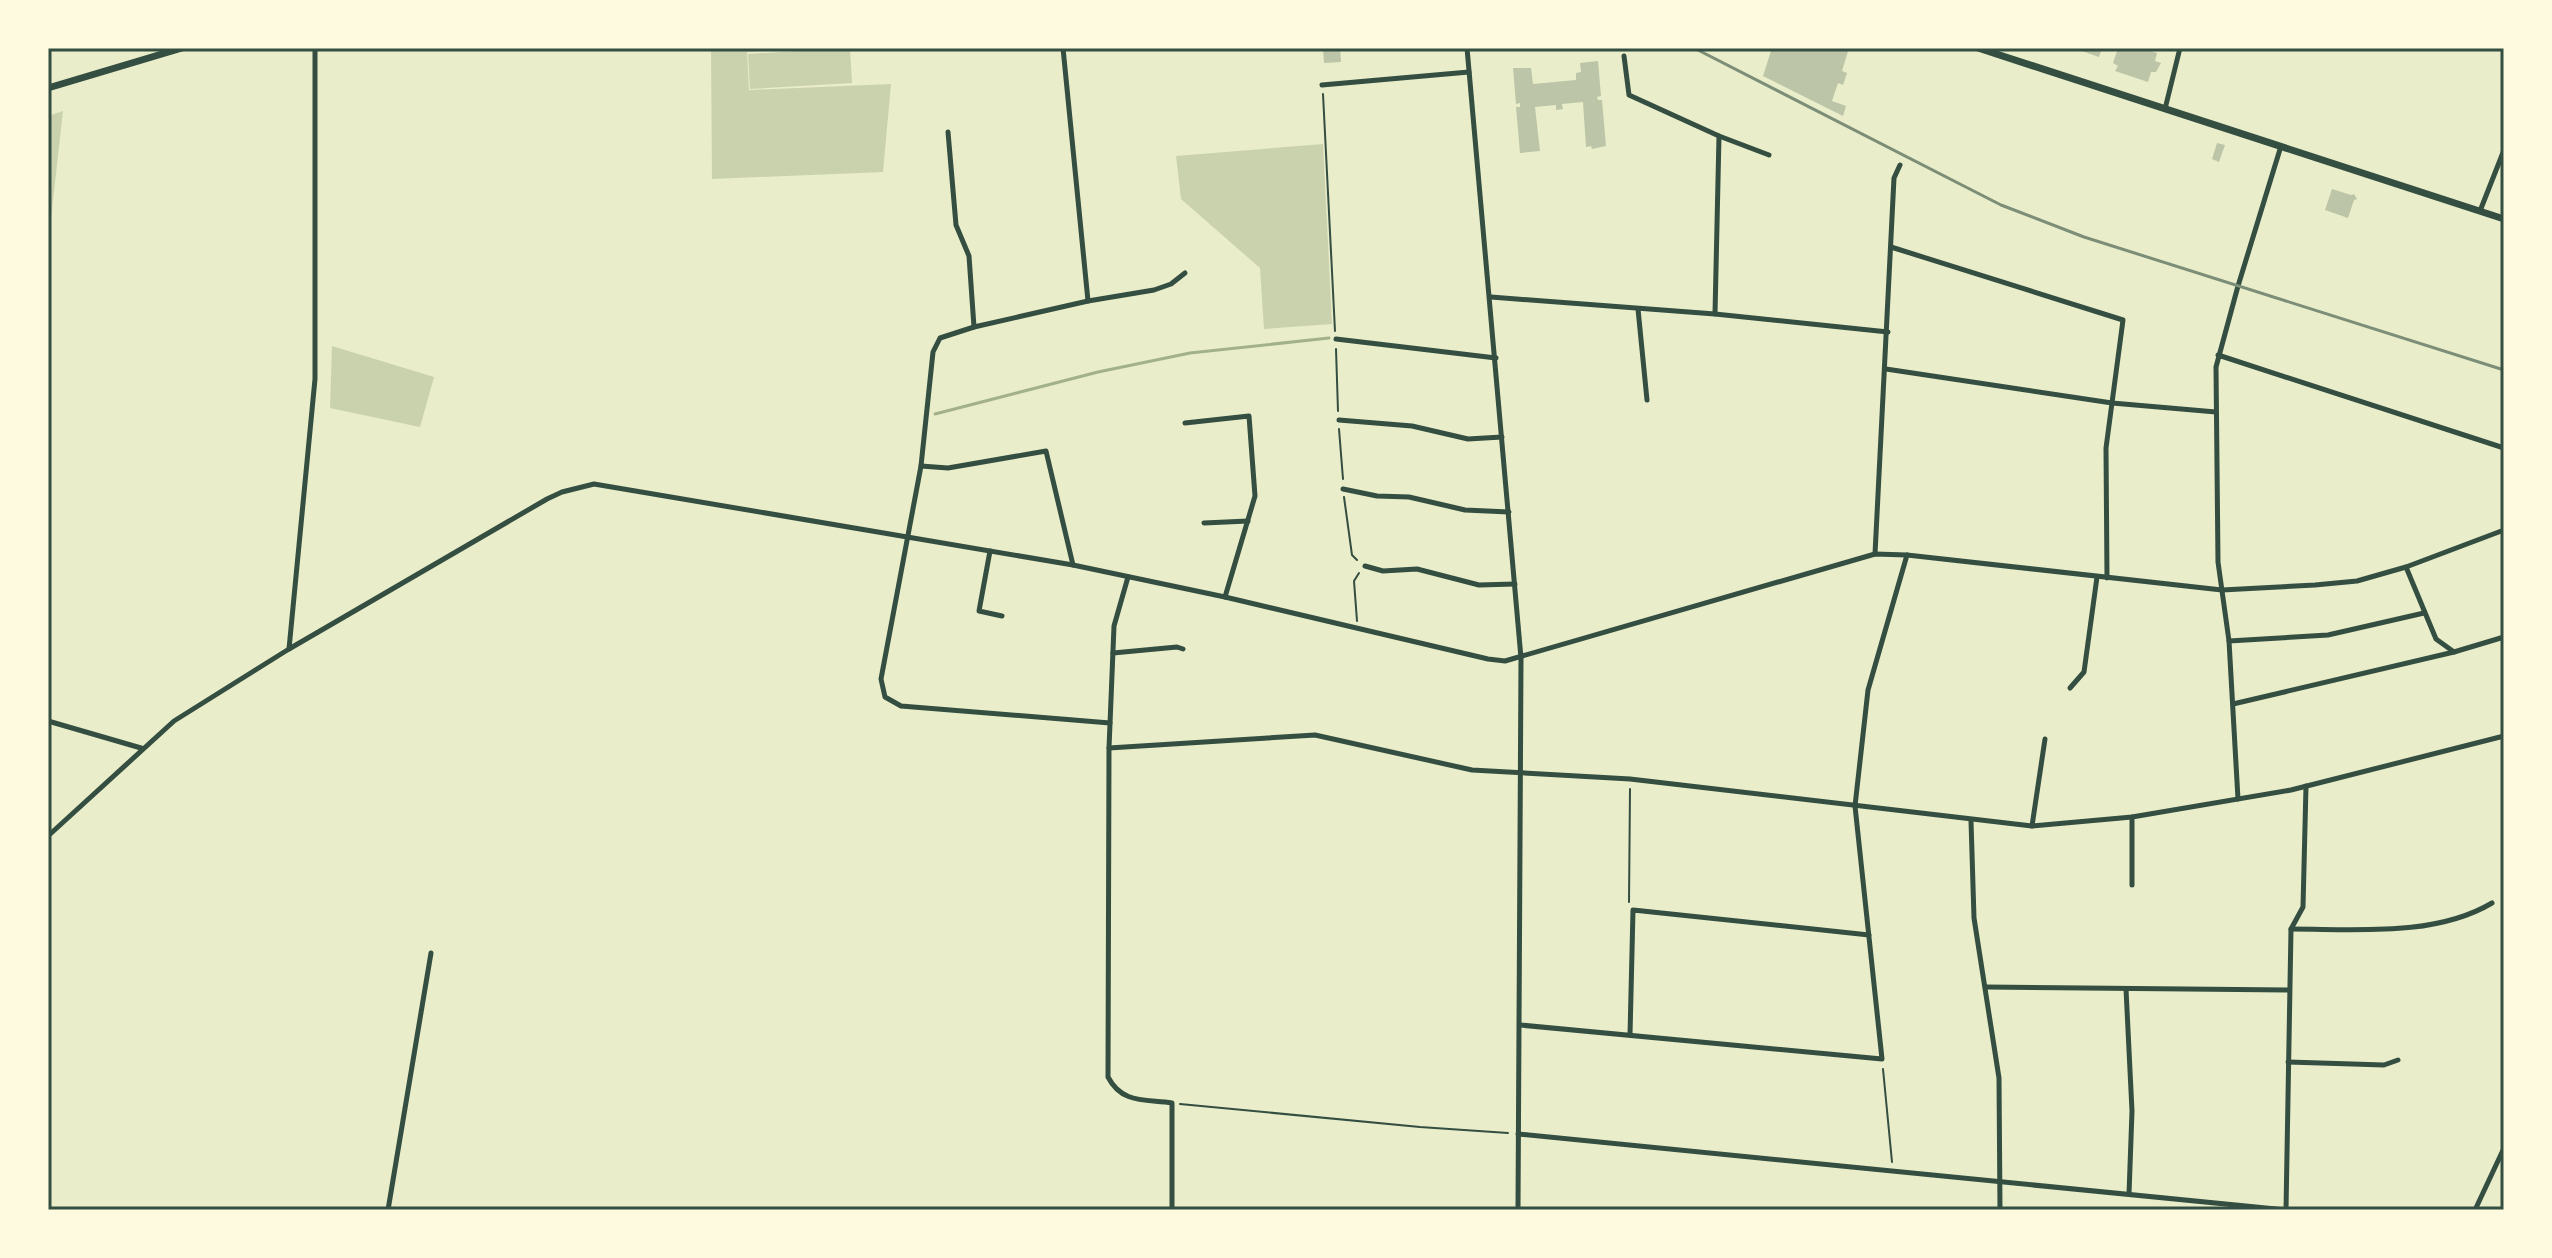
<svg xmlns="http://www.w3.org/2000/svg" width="2552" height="1258" font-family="'IBM Plex Serif',serif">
	<rect width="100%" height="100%" fill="#e9edc9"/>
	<g fill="#cad2ad">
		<polygon points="711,48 810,48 747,52 749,90 891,84 883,172 712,179"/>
		<polygon points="850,48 852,83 750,89 748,54"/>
		<polygon points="63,111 51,218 48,222 48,116"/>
		<polygon points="1323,144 1332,324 1264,329 1260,268 1181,199 1176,156"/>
		<polygon points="332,346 434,377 420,427 330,408"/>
	</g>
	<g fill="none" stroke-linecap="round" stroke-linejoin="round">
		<polyline stroke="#a3b18a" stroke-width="3" points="935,414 1098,372 1190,353 1329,338"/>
	</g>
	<g fill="#bcc5a7">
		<polygon points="1323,48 1340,48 1341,62 1324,63"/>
		<polygon points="1772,48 1849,48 1842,71 1847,73 1843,85 1838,83 1832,101 1846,106 1843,116 1763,76"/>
		<polygon points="2080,48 2102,48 2099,57 2079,50"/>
		<polygon points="2118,48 2141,48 2157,53 2155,61 2161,63 2156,72 2151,72 2148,82 2115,71 2118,66 2113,63"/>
		<polygon points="1598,61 1601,96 1597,97 1598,100 1602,100 1606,146 1592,149 1591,146 1586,147 1583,102 1562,104 1563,109 1556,110 1556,105 1535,107 1540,151 1520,153 1516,107 1520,107 1520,103 1516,104 1513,68 1531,68 1533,84 1576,80 1576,73 1581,72 1580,63"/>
		<polygon points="2217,143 2225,145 2219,162 2212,159"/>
		<polygon points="2332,189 2351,195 2354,194 2357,199 2354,200 2348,218 2325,210"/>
	</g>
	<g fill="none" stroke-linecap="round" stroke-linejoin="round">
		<g stroke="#344e41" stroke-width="2">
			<polyline points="1323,94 1335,331"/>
			<polyline points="1336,349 1338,411"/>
			<polyline points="1339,429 1343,479"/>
			<polyline points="1344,497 1352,555 1357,560"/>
			<polyline points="1357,621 1354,581 1359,573"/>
			<polyline points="1629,902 1630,789"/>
			<polyline points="1883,1069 1892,1162"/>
			<polyline points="1180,1104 1420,1127 1508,1133"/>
		</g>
		<polyline stroke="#344e41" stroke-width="2" points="912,48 922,48"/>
		<g stroke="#344e41" stroke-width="5">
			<polyline points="1063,48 1088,301 974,327 940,338 933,352 921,466 881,679 885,697 901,706 1110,723"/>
			<polyline points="1467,48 1521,658 1518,1210"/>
			<polyline points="1624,56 1629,95 1719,136 1715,314"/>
			<polyline points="1322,85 1469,72"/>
			<polyline points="2165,109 2180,48"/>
			<polyline points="948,132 956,225 969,256 974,327"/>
			<polyline points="1719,136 1769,155"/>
			<polyline points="2480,211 2504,150"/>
			<polyline points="1891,247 2123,320 2106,448 2107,578"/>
			<polyline points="1491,297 1715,314 1888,332"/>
			<polyline points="1088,301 1154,290 1171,284 1185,273"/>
			<polyline points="1638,309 1647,400"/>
			<polyline points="1336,339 1496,358"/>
			<polyline points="2218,355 2504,448"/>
			<polyline points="1886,369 2112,403 2216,412"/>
			<polyline points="1339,420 1412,426 1468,439 1502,437"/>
			<polyline points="1185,423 1249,416 1255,496 1225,597"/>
			<polyline points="921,466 948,468 1046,451 1073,565"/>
			<polyline points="1343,489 1377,496 1409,497 1465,510 1509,512"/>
			<polyline points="1204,523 1248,521"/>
			<polyline points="990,551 979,611 1002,616"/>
			<polyline points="1875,554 1894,178 1900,165"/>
			<polyline points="1365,566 1383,571 1417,569 1479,585 1515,584"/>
			<polyline points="2406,567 2436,639 2454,652 2504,637"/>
			<path d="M1128 577 1114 626 1109 748 1108 1077C1122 1104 1145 1099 1172 1103V1210"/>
			<polyline points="2229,641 2328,635 2424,613"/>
			<polyline points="289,649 315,379 315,48"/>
			<polyline points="1113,653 1177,647 1183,649"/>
			<polyline points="2070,688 2084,672 2097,577"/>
			<polyline points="2233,704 2454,652"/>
			<polyline points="48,721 141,748"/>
			<polyline points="1109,748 1315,735 1472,770 1630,779 2032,826 2132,817 2291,790 2504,736"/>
			<polyline points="2238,799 2229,641 2218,562 2216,367 2238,286 2281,146"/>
			<polyline points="2132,817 2132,885"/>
			<polyline points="1971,821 1974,918 1999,1078 2000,1210"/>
			<polyline points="2032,826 2045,739"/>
			<polyline points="48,836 174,721 289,649 547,499 562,492 594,484 1073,565 1225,597 1488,659 1505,661 1875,554 1907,555 2222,590 2315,585 2357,581 2406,567 2504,530"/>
			<path d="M2291 929C2356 929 2435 937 2492 903"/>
			<polyline points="1986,987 2289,990"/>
			<polyline points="2126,989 2132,1111 2129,1194"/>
			<polyline points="1520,1025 1882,1059 1855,806 1868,690 1907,555"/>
			<polyline points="1630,1035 1633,910 1869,935"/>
			<polyline points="2288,1062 2384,1065 2398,1060"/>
			<polyline points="1518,1134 2286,1210"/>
			<polyline points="388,1210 431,953"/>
			<polyline points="2286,1210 2291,929 2303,907 2306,786"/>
			<polyline points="2475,1210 2504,1148"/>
		</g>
		<g stroke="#344e41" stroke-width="7">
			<polyline points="1978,48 2504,219"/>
			<polyline points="48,88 182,48"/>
		</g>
		<polyline stroke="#7c8e77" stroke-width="3" points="1694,48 2001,205 2084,237 2504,370"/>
	</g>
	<rect width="2552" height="1258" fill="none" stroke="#fefae0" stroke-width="100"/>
	<rect x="50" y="50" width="2452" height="1158" fill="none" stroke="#344e41" stroke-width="3"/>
</svg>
